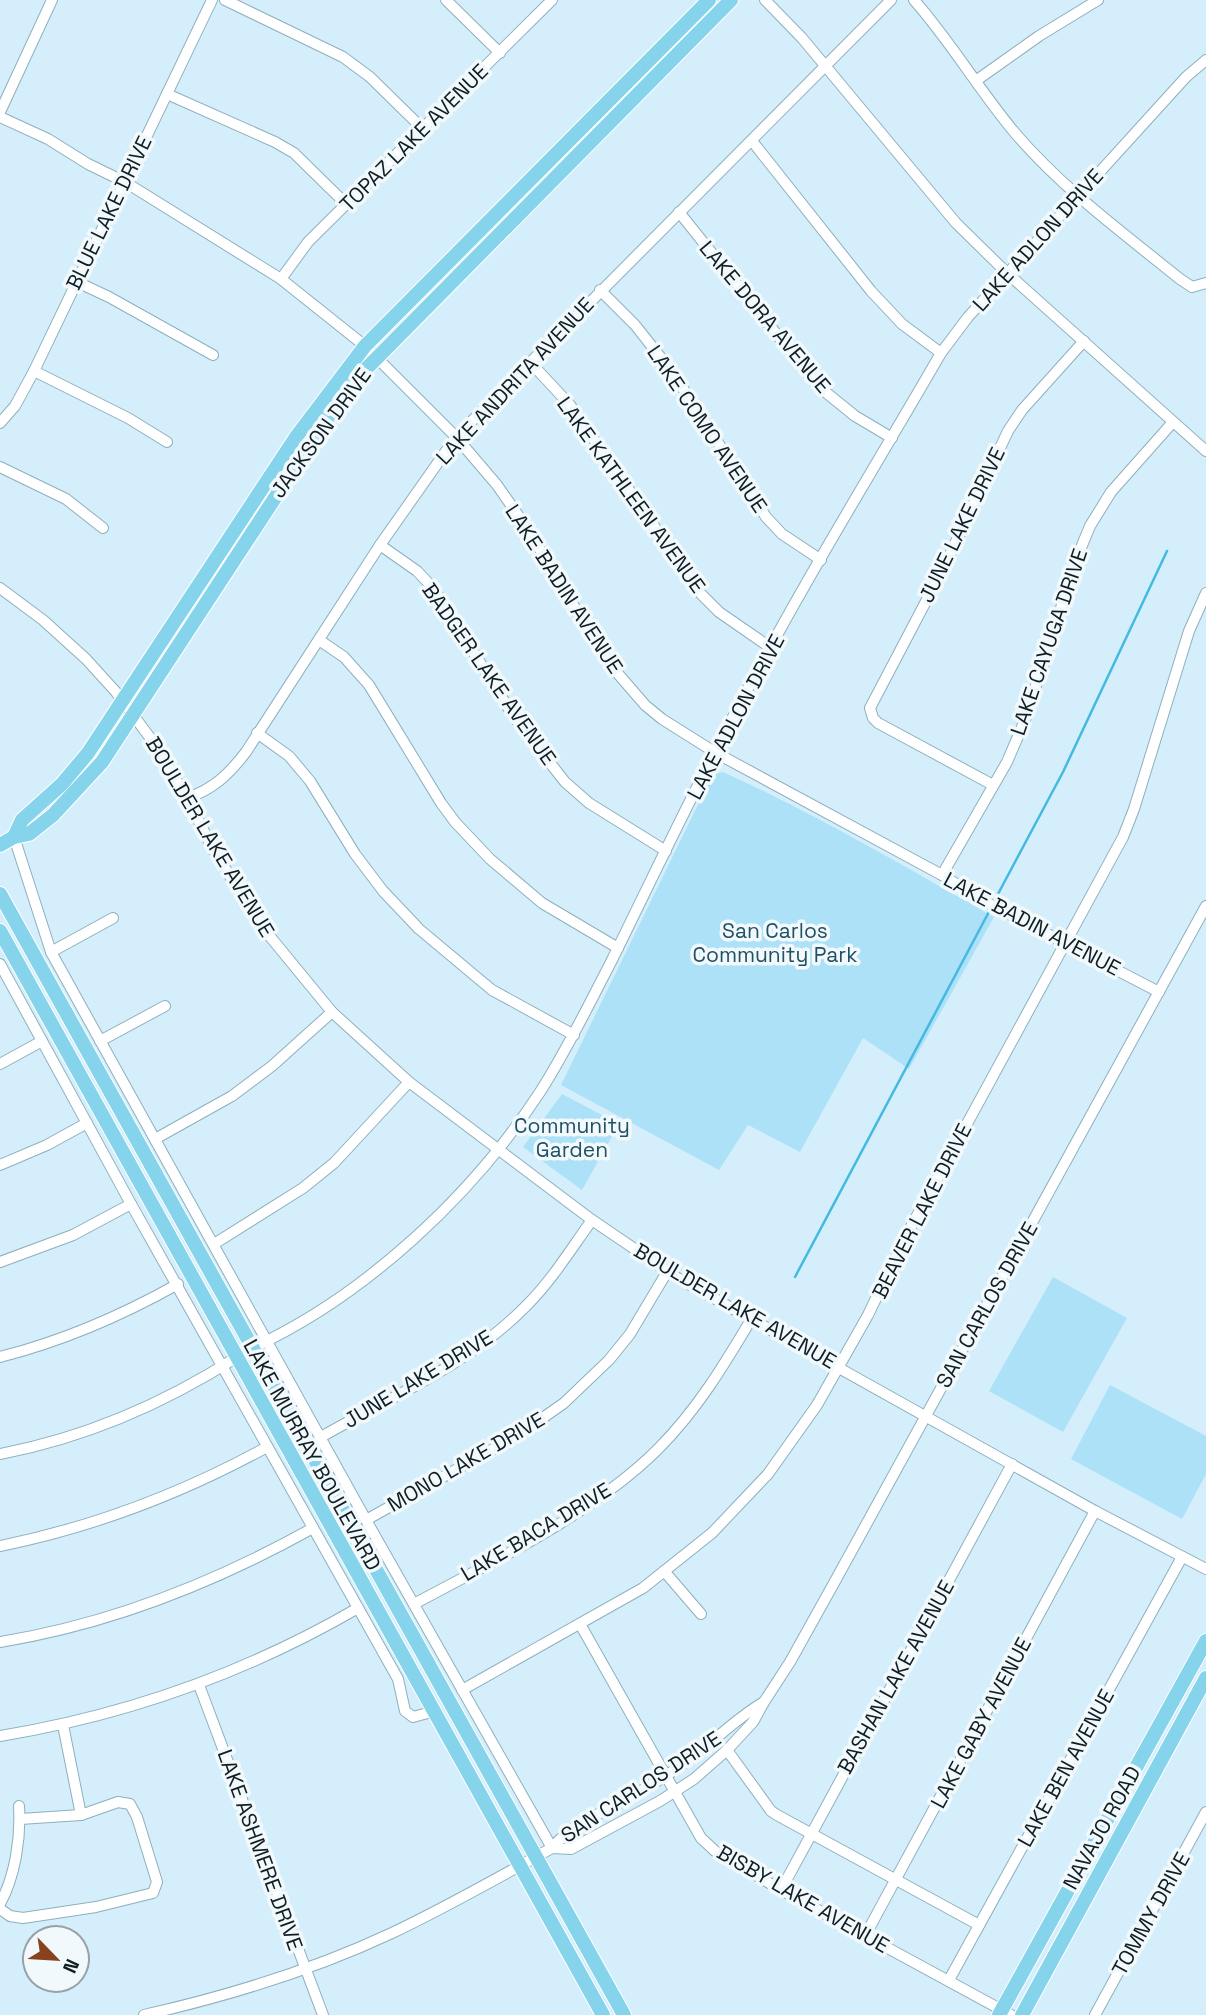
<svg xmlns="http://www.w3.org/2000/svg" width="1206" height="2015" font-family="'Space Grotesk',sans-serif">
	<rect width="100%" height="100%" fill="#d4effb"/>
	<g fill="#ace1f7">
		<path d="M723 772C816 814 905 867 994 917L909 1069 863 1038 800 1152 748 1125 719 1170 561 1085 713 774Z"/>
		<polygon points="562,1094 619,1124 582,1190 523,1147"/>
		<polygon points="1053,1277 1127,1318 1063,1432 989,1391"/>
		<polygon points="1110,1385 1206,1436 1206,1474 1182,1519 1071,1459"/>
	</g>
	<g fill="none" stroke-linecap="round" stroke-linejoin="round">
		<g stroke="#45b9e2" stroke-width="2.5">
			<polyline points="998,894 1063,772 1167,551"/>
			<polyline points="795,1277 991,908"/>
		</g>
		<g stroke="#8eafbd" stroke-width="12">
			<g id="minor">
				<polyline points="225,0 343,57 370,77 423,129"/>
				<polyline points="446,0 500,53"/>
				<polyline points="765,0 802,38 956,223 1007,273 1206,451"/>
				<path d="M914 0C951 42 979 90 1015 133 1063 189 1123 233 1180 279L1192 287 1206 283"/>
				<polyline points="977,80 1039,36 1098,0"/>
				<polyline points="167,94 275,142 294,153 347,205"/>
				<polyline points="0,112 52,0"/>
				<polyline points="0,117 48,139 88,164 125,182 281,279 365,346 456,437 497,485 527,528 607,661 645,705 662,719 716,753 942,875 980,899 1159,992"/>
				<polyline points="752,141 871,291 902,324 941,353"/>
				<polyline points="679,212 818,386 855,416 892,438"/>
				<polyline points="281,279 308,242 552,0"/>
				<polyline points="75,281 109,297 213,355"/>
				<polyline points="600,290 635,325 673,373 766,517 782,534 821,560"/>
				<polyline points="530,362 570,405 701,594 719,612 771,648"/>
				<polyline points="34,371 128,418 167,442"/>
				<polyline points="0,423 15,406 34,371 212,0"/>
				<polyline points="0,467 66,499 103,528"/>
				<polyline points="380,545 417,571 434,589 514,717 565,782 589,803 666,851"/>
				<polyline points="0,588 43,620 86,659 116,692 154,743 187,798 214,851 263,928 332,1012 409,1082 592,1220 676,1277 1095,1511 1206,1569"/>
				<polyline points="319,640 344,657 369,685 441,803 455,822 490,859 542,903 618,948"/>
				<polyline points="257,733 289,756 310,781 355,854 383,891 419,929 492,990 574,1035"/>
				<polyline points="993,785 878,723 873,718 870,708 945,565 1008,431 1022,410 1084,341"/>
				<path d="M187 798C214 789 229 774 246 752L380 545 456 437 891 0"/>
				<polyline points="14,837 51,952 366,1520 552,1848"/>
				<polyline points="942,875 1007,762 1025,720 1078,555 1090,526 1111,492 1173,422"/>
				<polyline points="51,952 113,918"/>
				<polyline points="0,964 131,1204 398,1679 405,1711 413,1717 435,1711"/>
				<polyline points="100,1041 165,1006"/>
				<polyline points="0,1064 42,1041"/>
				<polyline points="155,1139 232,1096 272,1066 332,1012"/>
				<polyline points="0,1165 47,1145 87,1123"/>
				<polyline points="214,1244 303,1188 334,1163 409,1082"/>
				<polyline points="0,1262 73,1235 131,1204"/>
				<path d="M252 1348C365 1296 472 1196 540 1092 567 1050 588 1006 611 962 654 875 695 787 741 702 803 583 874 469 941 353L968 317 1186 77 1206 60"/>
				<path d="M0 1357C63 1341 121 1316 178 1284"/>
				<path d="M321 1437C391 1397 470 1364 527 1305 552 1280 571 1249 592 1220"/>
				<path d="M0 1454C84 1438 165 1403 237 1357"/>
				<polyline points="366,1520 520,1434 564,1403 609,1360 630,1334 667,1272"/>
				<path d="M0 1546C94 1527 183 1493 267 1447"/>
				<polyline points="664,1571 701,1614"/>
				<path d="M414 1604C494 1561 594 1513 658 1449 697 1410 724 1365 752 1318"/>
				<polyline points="580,1624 701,1838 715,1851 781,1890 1011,2015"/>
				<path d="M0 1642C111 1624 216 1582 313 1528"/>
				<polyline points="199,1685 323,2015"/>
				<polyline points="462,1690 643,1588 712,1533 768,1474 817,1405 868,1315 906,1236 1123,837 1134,809 1189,631 1206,593"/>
				<polyline points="63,1725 81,1815"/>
				<path d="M0 1736C128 1715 246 1673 358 1608"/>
				<polyline points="727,1750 771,1811 777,1815 979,1925"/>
				<polyline points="552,1848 571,1849 660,1801 694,1779 727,1750 753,1722 764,1702 790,1662 834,1583 1206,906"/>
				<polyline points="781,1890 1012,1464"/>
				<path d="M0 1904C15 1876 21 1839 19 1806"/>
				<polyline points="0,1909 10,1916 23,1918 96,1907 153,1893 157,1882 137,1817 130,1804 118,1802 81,1815 20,1819"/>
				<polyline points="865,1936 1095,1511"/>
				<polyline points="949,1980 1182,1557"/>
				<path d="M144 2015C228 1996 313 1970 392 1933 447 1907 499 1877 552 1848 569 1826 598 1815 623 1801 645 1789 667 1776 687 1761 714 1742 736 1718 764 1702"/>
				<polyline points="1095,2015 1206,1812"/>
			</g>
		</g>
		<g stroke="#fff" stroke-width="16">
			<g id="major">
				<polyline points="14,837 22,820 62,784 88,753 296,437 365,346 709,0"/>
				<polyline points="0,845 14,837 29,834 53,815 102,762 322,426 364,371 731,0"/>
				<polyline points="0,894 624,2015"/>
				<polyline points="0,931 603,2015"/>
				<polyline points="999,2015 1206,1641"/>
				<polyline points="1022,2015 1206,1678"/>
			</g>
		</g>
		<use href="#minor" stroke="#fff" stroke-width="10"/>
		<use href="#major" stroke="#86d3ec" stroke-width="14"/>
	</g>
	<g text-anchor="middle" stroke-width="7" stroke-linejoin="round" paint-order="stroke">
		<g font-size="21" fill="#101d22" stroke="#f2f9fc">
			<text transform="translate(414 138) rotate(-45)" y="7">TOPAZ LAKE AVENUE</text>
			<text transform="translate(109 213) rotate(-64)" y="7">BLUE LAKE DRIVE</text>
			<text transform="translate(1038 240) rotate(-48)" y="7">LAKE ADLON DRIVE</text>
			<text transform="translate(765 317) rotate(50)" y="7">LAKE DORA AVENUE</text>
			<text transform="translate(515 381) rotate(-47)" y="7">LAKE ANDRITA AVENUE</text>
			<text transform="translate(707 429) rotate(56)" y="7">LAKE COMO AVENUE</text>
			<text transform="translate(321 433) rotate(-54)" y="7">JACKSON DRIVE</text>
			<text transform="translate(631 495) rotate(54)" y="7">LAKE KATHLEEN AVENUE</text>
			<text transform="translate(962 525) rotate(-64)" y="7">JUNE LAKE DRIVE</text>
			<text transform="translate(564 589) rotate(57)" y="7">LAKE BADIN AVENUE</text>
			<text transform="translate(1049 642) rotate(-71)" y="7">LAKE CAYUGA DRIVE</text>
			<text transform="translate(489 674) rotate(55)" y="7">BADGER LAKE AVENUE</text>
			<text transform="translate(736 717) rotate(-62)" y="7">LAKE ADLON DRIVE</text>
			<text transform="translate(210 837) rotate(59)" y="7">BOULDER LAKE AVENUE</text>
			<text transform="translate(1032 924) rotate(28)" y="7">LAKE BADIN AVENUE</text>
			<text transform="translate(922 1211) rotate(-63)" y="7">BEAVER LAKE DRIVE</text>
			<text transform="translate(987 1305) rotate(-61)" y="7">SAN CARLOS DRIVE</text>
			<text transform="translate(735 1306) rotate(30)" y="7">BOULDER LAKE AVENUE</text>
			<text transform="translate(418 1379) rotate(-31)" y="7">JUNE LAKE DRIVE</text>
			<text transform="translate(312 1455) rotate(61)" y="7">LAKE MURRAY BOULEVARD</text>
			<text transform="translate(466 1462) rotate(-30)" y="7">MONO LAKE DRIVE</text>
			<text transform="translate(536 1532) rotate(-31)" y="7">LAKE BACA DRIVE</text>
			<text transform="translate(896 1677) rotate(-61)" y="7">BASHAN LAKE AVENUE</text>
			<text transform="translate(981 1723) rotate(-62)" y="7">LAKE GABY AVENUE</text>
			<text transform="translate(1066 1768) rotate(-61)" y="7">LAKE BEN AVENUE</text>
			<text transform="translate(641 1787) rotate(-33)" y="7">SAN CARLOS DRIVE</text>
			<text transform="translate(1102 1828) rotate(-61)" y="7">NAVAJO ROAD</text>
			<text transform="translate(260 1850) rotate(70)" y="7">LAKE ASHMERE DRIVE</text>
			<text transform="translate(803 1899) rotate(30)" y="7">BISBY LAKE AVENUE</text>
			<text transform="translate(1151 1914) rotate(-61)" y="7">TOMMY DRIVE</text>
		</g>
		<g font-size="21" fill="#215163" stroke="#f2f9fc">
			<text x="775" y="938">San Carlos<tspan x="775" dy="24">Community Park</tspan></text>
			<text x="572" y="1133">Community<tspan x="572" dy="24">Garden</tspan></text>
		</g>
	</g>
	<g transform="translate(56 1959) rotate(115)"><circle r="33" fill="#f2f9fc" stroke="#98a1a5" stroke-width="2"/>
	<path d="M0-5L12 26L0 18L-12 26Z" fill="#88421d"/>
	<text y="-10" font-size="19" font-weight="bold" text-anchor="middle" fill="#101d22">N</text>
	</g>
</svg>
